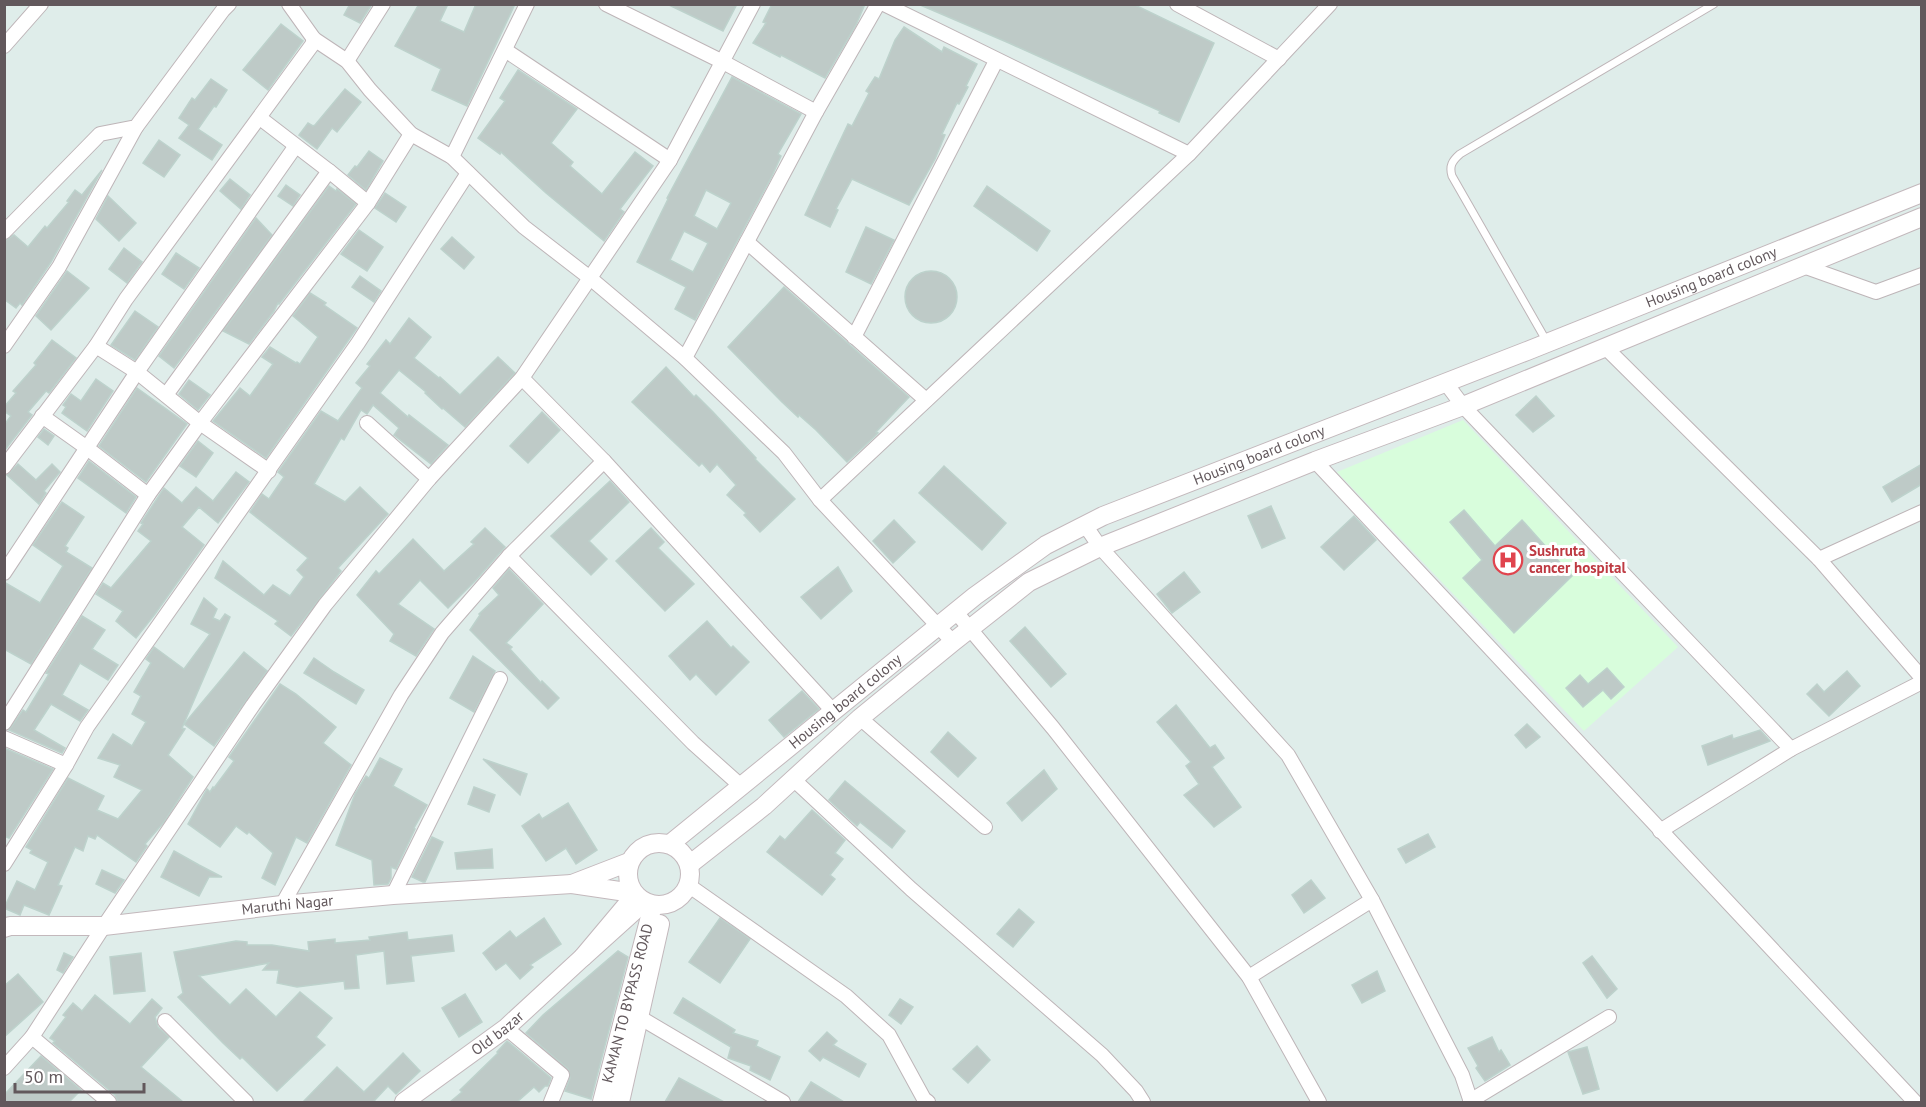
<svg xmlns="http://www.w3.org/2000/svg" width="1926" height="1107" font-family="'PT Sans',sans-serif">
	<rect width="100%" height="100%" fill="#dfedea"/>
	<polygon fill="#d8fddc" points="1463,420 1678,647 1584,731 1337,472"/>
	<g fill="#becac7" stroke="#bdd2cc" stroke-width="1.5" fill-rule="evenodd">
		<polygon points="350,4 372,4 360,23 344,15"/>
		<polygon points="419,4 448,4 440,21 464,32 476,4 515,4 467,106 432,90 441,69 395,46"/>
		<polygon points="667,4 737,4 723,31"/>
		<polygon points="772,4 865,4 856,25 825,78 781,55 780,57 753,43 766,23 763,22"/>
		<polygon points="918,4 1133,4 1214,43 1179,122 1159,113 1160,111 1009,43"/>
		<polygon points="281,24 303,41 268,90 243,70"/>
		<polygon points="904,27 942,52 944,47 977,64 966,86 968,87 959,104 957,103 942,134 945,135 935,159 909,205 852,179 836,209 838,210 830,227 805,215 848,124 852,126 869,93 866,91 875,77 879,79 895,40"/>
		<polygon points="518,70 577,109 551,143 573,162 570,166 602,194 635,152 653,166 620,209 624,212 604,241 546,193 501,152 500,154 478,138 505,101 500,98"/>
		<path d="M732 77 801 114 778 154 781 156 772 176 695 320 675 309 686 287 637 262 668 199 667 198ZM706 190 731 203 717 229 694 216ZM684 231 708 243 693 272 670 260Z"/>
		<polygon points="211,79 227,90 216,107 214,106 198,129 222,145 212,160 179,138 189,125 179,118 192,98 195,100"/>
		<polygon points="345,89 361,102 337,132 332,128 317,149 299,135 308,123 313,126 315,125"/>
		<polygon points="159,140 180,155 164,177 143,163"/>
		<polygon points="369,151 383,161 366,190 348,175 355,166 357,167"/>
		<polygon points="102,170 51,262 22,305 20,303 16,308 4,299 4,241 14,235 28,247 45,226 47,228 69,202 67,201 75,190 82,195"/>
		<polygon points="230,179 250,195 241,209 220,191"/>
		<polygon points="286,185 300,195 293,206 278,196"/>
		<polygon points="329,186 336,191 337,189 356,204 279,304 278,303 274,311 249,344 223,331"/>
		<polygon points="987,186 1050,231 1037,251 974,206"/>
		<polygon points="385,193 406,207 396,222 375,208"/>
		<polygon points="108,196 136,223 119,241 96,219"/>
		<polygon points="256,218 272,235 174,368 159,356"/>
		<polygon points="866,227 894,240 871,284 846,272"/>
		<polygon points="359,230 383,247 367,271 341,254"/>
		<polygon points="452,237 474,257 464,269 441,249"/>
		<polygon points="124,248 142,262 127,283 109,269"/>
		<polygon points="176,253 199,268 184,289 162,274"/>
		<polygon points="67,271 89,288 51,330 36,316"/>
		<circle cx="931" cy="297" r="26"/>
		<polygon points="360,276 381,291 374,302 352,287"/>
		<polygon points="784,287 909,397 876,432 878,433 874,437 847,462 816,430 799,415 798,417 782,402 728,347"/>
		<polygon points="310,293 326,303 324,305 357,328 266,458 213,421 240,388 250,396 273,364 262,357 270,347 296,363 297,362 300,364 318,337 293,316"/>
		<polygon points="135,311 158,327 135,360 111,345"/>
		<polygon points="409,318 431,337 414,358 439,378 440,377 460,395 498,357 515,373 465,427 443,408 442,409 425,393 426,392 399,370 380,393 408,417 409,415 448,445 431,464 394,435 399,428 373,405 367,414 361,410 344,440 341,438 314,484 345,502 360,487 388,514 338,568 341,571 291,636 275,624 278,621 215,578 223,561 264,595 273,585 290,596 304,577 297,570 308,558 250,512 262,494 269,499 284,477 278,472 321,411 338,421 362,388 356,383 370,366 367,364 386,340 390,344"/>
		<polygon points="52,340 76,358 49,393 46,391 28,412 32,415 4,451 4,425 11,416 4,411 4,407 16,393 13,391 36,365 34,363"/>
		<polygon points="666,367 694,397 696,395 713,412 756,458 755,459 795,499 760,532 744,515 746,513 727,495 736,485 717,464 710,472 702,463 699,466 632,402"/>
		<polygon points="96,379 113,391 87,431 62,413 66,407 63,405 71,394 81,401"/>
		<polygon points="189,380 210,395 198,410 179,394"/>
		<polygon points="137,388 187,424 146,482 99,446"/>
		<polygon points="1536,396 1554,416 1533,432 1516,415"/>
		<polygon points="542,412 560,430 528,463 510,446"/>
		<polygon points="44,429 54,436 48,445 38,437"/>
		<polygon points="198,441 213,453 196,477 180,466"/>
		<polygon points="89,461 136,497 126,513 78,478"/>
		<polygon points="18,464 36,480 52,464 60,472 44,491 46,493 39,504 7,475"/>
		<polygon points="1922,464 1922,484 1892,502 1883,487"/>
		<polygon points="944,466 1006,523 982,550 919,493"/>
		<polygon points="236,472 249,482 218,523 199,507 182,527 204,545 155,614 136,638 116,621 123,611 96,594 103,583 111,588 151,541 138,531 143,524 141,523 164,488 182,503 196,487 213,501"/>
		<polygon points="610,481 629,502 589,541 607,559 591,575 551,536"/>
		<polygon points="62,502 84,517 65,546 68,548 66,552 92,568 31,664 4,649 4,582 40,603 63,566 33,545"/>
		<polygon points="1271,506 1285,538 1262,548 1248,516"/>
		<polygon points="1464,510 1495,546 1522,520 1572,576 1514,633 1463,578 1482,560 1450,522"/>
		<polygon points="1354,516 1376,540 1344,570 1321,547"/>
		<polygon points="894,520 915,542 893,563 873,541"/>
		<polygon points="485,528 505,547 476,580 448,608 420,580 398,604 434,629 416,656 390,641 394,634 357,595 376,571 379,574 413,539 444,571 474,544 471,542"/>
		<polygon points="651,528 664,542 658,548 694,584 665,611 616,561"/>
		<polygon points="838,567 852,591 821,619 801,597"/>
		<polygon points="509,569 543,604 506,643 512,647 510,649 541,683 542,681 559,698 548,709 470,630 480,615 479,614 499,595 493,588"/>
		<polygon points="1184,572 1200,592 1172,613 1157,594"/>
		<polygon points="204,598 217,609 213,618 220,621 225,614 230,617 182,728 185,729 168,755 193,777 164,822 145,844 147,846 136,862 97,835 95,839 88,836 83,851 75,847 58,885 62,886 49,915 24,905 20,915 4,908 17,881 35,890 48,862 30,853 32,850 26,847 68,778 104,796 97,810 118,819 142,790 114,777 120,765 98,758 113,734 132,746 146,722 132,714 141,696 134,692 151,663 146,659 154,647 184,669 210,634 191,624"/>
		<polygon points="82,616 105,630 92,649 118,665 108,680 80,663 62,695 88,710 80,721 51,704 34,730 65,748 62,753 9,730 23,710 26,712 49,674 46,673"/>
		<polygon points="707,621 731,648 733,646 749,662 716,695 696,674 690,680 669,656"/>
		<polygon points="1025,627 1066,674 1051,687 1010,641"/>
		<polygon points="244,652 267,671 214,746 184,724"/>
		<polygon points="473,656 495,671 474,712 450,698"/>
		<polygon points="314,658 334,672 364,690 356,704 304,673"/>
		<polygon points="1607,668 1624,687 1611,699 1603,690 1583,707 1566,688 1580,675 1588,684"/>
		<polygon points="1847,671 1860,686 1829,716 1807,694 1817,684 1824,692"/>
		<polygon points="280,684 296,694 336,727 323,743 351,765 307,843 296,837 275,885 262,878 273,853 249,832 247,834 236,826 220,847 188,824 207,789 210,792 213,787 214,788 234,761 229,757"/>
		<polygon points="802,691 819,709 784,737 769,720"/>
		<polygon points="1176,705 1210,748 1215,745 1224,758 1212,767 1241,807 1214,827 1184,795 1199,784 1186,766 1191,762 1157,722"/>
		<polygon points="1527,724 1540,737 1526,748 1515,735"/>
		<polygon points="1760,730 1770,741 1708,765 1702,746 1732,735 1733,739"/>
		<polygon points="948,732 976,758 958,777 931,752"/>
		<polygon points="4,748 53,769 9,838 4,836"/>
		<polygon points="380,758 402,769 393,786 427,805 414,828 415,829 396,869 391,867 391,878 388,884 374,885 372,860 336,845 355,794 366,776 369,778"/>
		<polygon points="483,759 527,774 520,795"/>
		<polygon points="1044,770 1057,789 1022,821 1007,803"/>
		<polygon points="845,781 905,831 892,848 860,822 857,826 829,800"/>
		<polygon points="474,787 495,795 489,812 468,804"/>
		<polygon points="568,803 597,850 576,864 566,848 546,861 522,826 539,814 542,819"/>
		<polygon points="812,810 845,840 835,853 843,859 830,875 835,879 822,895 767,852 780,836 785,840"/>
		<polygon points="1428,834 1435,847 1406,863 1398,849"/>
		<polygon points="432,837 443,842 425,882 423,882 412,877"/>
		<polygon points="492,849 493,868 457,869 455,853"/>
		<polygon points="174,851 199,865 222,877 209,877 199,896 161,877"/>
		<polygon points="102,870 124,880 115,893 96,884"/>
		<polygon points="1311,880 1325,898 1304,913 1292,895"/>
		<polygon points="1019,909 1034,922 1013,947 997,934"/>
		<polygon points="544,918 561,944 530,965 533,967 520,979 506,963 496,970 483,953 510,931 516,938"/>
		<polygon points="720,918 750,939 720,983 689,962"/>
		<polygon points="407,932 408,940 452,935 454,951 411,956 414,981 387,984 384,951 356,955 359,988 345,989 344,981 297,987 277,983 279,970 263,970 269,963 199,976 230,1005 246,989 276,1017 300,992 332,1018 316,1037 325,1045 277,1091 242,1057 240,1059 223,1043 178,997 183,993 174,952 236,941 247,942 247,945 272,945 309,951 308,942 335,939 335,943 370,940 369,937"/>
		<polygon points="618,951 628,957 591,1099 565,1091 570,1078 568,1069 526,1033 543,1015"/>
		<polygon points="64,953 73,957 63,973 57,970"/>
		<polygon points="141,953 145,991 114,994 110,957"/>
		<polygon points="1592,956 1617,989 1607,998 1583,963"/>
		<polygon points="1377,971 1385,991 1362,1003 1352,985"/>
		<polygon points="18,974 43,1002 4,1037 4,986"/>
		<polygon points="465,994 482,1022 459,1037 442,1008"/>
		<polygon points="95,995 130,1024 152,999 162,1008 155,1017 158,1027 169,1037 141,1067 183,1102 118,1102 115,1095 53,1043 55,1041 50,1038 66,1017 63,1015 73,1003 82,1011"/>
		<polygon points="683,998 735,1030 733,1033 758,1041 756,1046 780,1057 770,1080 750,1070 751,1066 728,1058 731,1047 674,1013"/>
		<polygon points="900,999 913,1007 901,1024 889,1015"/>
		<polygon points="827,1032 837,1041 833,1045 866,1064 859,1077 823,1057 820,1061 809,1051"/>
		<polygon points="1492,1037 1499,1052 1501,1050 1510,1065 1485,1081 1476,1068 1478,1066 1468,1048"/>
		<polygon points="507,1041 551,1078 548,1086 545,1086 539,1092 534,1087 517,1102 450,1102 462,1092 460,1090 498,1053 497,1052"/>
		<polygon points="977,1046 990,1060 968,1083 953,1069"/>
		<polygon points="1587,1047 1599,1089 1583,1094 1568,1052"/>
		<polygon points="403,1053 420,1071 396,1094 388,1086 374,1101 376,1102 303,1102 337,1067 364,1092"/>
		<polygon points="41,1056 81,1090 69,1102 4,1102 4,1095"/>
		<polygon points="679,1078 724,1102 665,1102"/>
		<polygon points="811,1082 844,1102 798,1102"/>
	</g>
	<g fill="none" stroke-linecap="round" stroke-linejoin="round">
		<g stroke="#beb5b8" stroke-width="9">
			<path id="lane" d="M1547 342 1452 176C1449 166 1452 161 1460 154L1714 4"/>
		</g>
		<g stroke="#beb5b8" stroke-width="16">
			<g id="street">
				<polyline points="289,4 314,39 347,61 370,90 411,134 452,157 524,227 590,278 685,358 784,453 820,500 953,642"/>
				<polyline points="606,4 723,62 816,112"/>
				<polyline points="884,4 1189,154"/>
				<polyline points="1177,4 1279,59"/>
				<polyline points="4,46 41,4"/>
				<polyline points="505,50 670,160"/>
				<polyline points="347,61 383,4"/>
				<polyline points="260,118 329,171 368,203"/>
				<polyline points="452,157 527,4"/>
				<polyline points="4,232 100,134 136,127 223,10 229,4"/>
				<polyline points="747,242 926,400"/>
				<polyline points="1803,266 1876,292 1922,275"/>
				<polyline points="854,337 996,61"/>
				<polyline points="4,346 59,267 136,127"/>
				<polyline points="96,346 137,372 200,423 269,471"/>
				<polyline points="1605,347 1819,559 1922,678"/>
				<polyline points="685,358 816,112 878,4"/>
				<polyline points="522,378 604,461 833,711"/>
				<polyline points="1445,382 1463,406 1791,749"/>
				<polyline points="166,395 329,171"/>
				<polyline points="42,416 87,448 148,495"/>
				<polyline points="367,423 429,479"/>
				<polyline points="1315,461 1915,1102"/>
				<polyline points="4,467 96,346 126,299 312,45 314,39"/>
				<polyline points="820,500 1189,154 1330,4"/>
				<polyline points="1085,525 1100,547 1288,755 1372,900 1462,1075 1471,1102"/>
				<polyline points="509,556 693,743 741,786"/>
				<polyline points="1819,559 1922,512"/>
				<polyline points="4,573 137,372 295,147"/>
				<polyline points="955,611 1053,728 1249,977 1319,1102"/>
				<polyline points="860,718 985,827"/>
				<polyline points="4,723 148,495 200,423 368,203 411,134"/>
				<polyline points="4,738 66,765"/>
				<polyline points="792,778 911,889 1102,1055 1136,1091 1143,1102"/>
				<polyline points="1660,831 1791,749 1922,682"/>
				<polyline points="4,864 66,765 87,727 358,343 468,173"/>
				<polyline points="688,885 846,996 889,1035 924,1099 928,1102"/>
				<polyline points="393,895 500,679"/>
				<polyline points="282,905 401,695 442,633 509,556 604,461"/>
				<polyline points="1249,977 1372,900"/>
				<polyline points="639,1017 783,1102"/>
				<polyline points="165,1021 246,1102"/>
				<polyline points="506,1028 562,1075 551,1102"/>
				<polyline points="32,1037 109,1102"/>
				<polyline points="4,1068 32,1037 104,926 253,705 325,605 429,479 522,378 670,160 753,4"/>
				<polyline points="1470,1101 1609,1017"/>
			</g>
		</g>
		<g stroke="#c3b8bc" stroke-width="20">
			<g id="secondary">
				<circle cx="659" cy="874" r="31"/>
				<path id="s1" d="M670 844 975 596 1046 545 1103 516 1527 351 1922 193"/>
				<polyline points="629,862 572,884 633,893"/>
				<polyline points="689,865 764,806 860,718 953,642 1029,582 1100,547 1315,461 1463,406 1922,217"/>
				<polyline points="635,895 583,957 644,902"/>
				<path id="s2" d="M4 928 10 926H104L282 905 393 895 572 884"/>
				<path id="s3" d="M404 1102 506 1028 583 957"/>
				<path id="s4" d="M602 1102 653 905"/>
				<polyline points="620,1102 660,924"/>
			</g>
		</g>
		<use href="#lane" stroke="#fff" stroke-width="7"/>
		<use href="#street" stroke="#fff" stroke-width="14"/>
		<use href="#secondary" stroke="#fff" stroke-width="18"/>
	</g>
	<defs>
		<g id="hospital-ring" transform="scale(1.5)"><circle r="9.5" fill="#fff" stroke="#e0444e" stroke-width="1.5"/><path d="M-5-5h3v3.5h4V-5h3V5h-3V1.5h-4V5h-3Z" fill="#e0444e"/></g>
	</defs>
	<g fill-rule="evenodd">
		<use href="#hospital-ring" x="1508" y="560"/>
	</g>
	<g text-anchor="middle" stroke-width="6" stroke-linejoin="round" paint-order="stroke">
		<g font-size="15" fill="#62585c" stroke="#fff">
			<text dy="5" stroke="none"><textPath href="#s1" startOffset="1198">Housing board colony</textPath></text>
			<text dy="5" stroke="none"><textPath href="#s1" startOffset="712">Housing board colony</textPath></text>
			<text dy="5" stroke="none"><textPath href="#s1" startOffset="226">Housing board colony</textPath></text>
			<text dy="5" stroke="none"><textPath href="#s2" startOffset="285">Maruthi Nagar</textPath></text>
			<text dy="5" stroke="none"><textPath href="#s4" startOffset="102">KAMAN TO BYPASS ROAD</textPath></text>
			<text dy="5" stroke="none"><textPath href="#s3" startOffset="116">Old bazar</textPath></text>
		</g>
		<g font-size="15" font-weight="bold" fill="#be3a42" stroke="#fff" text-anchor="start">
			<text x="1529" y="556">Sushruta<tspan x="1529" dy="17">cancer hospital</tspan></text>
		</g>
	</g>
	<rect width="1926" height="1107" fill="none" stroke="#62585c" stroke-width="12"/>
	<path d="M15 1083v9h129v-9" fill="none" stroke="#62585c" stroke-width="3"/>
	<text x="24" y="1083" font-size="18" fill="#62585c" stroke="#ffffff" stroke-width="4.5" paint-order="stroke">50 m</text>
</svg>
